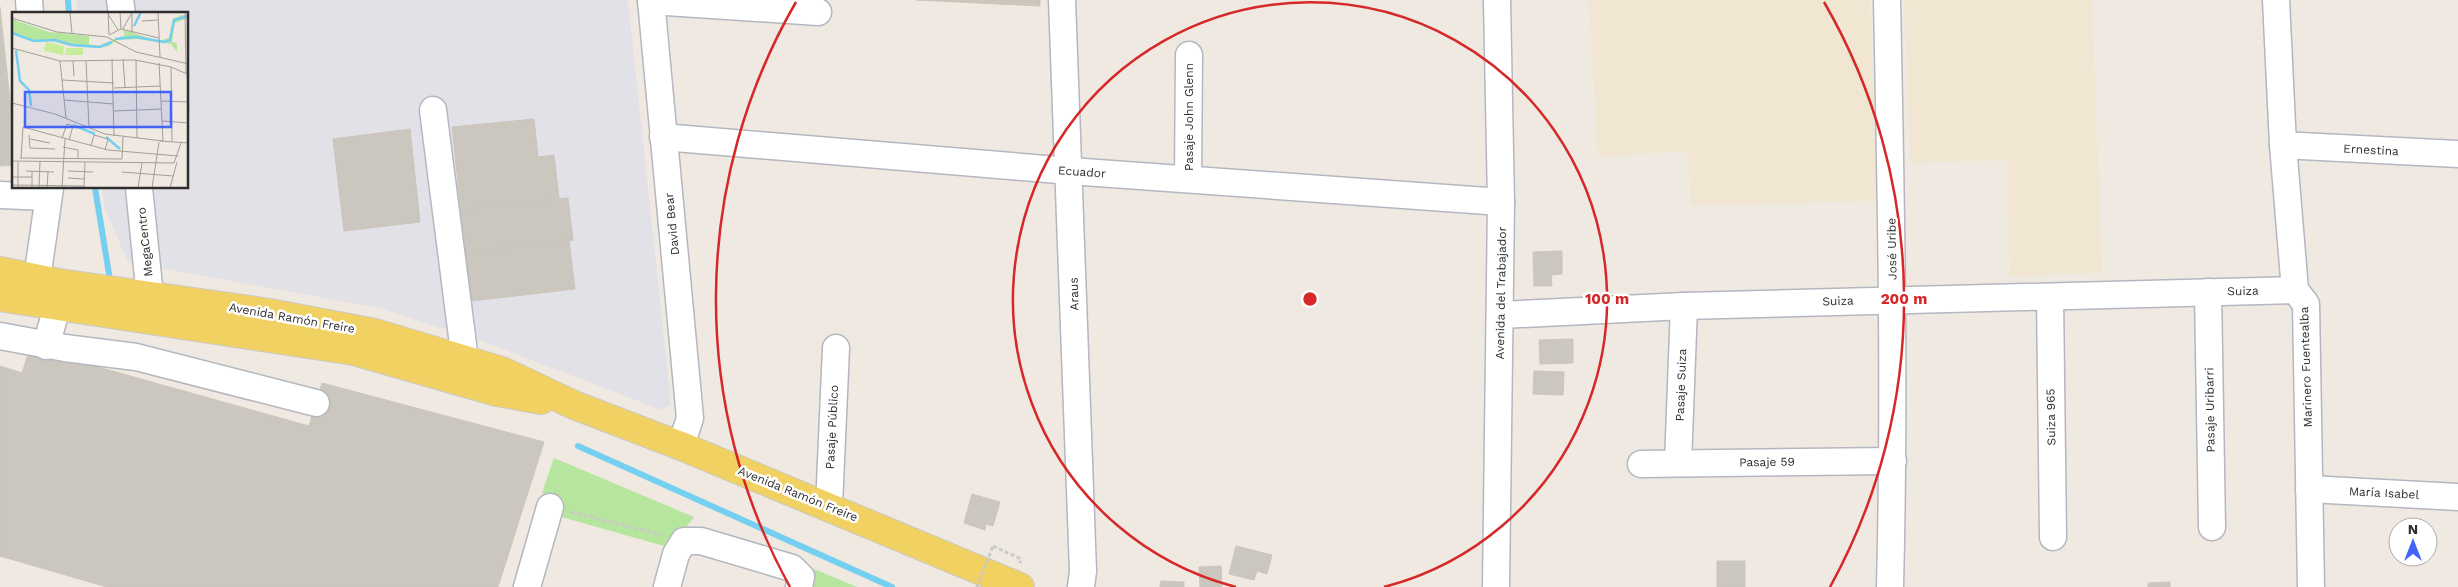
<svg xmlns="http://www.w3.org/2000/svg" width="2458" height="587" font-family="'Work Sans',sans-serif">
	<rect width="100%" height="100%" fill="#efe9e1"/>
	<polygon fill="#e3e1e8" points="76,0 628,0 671,404 662,410 482,341 379,308 128,262 105,209 102,188 188,188 188,14 78,14"/>
	<g fill="#f0e6d1">
		<polygon points="1589,0 1870,0 1877,201 1691,205 1688,151 1598,157"/>
		<polygon points="1904,0 2092,0 2102,273 2010,276 2007,160 1911,163"/>
	</g>
	<g fill="#b6e59e">
		<polygon points="554,458 694,517 674,543 664,546 558,516 564,500 542,493"/>
		<polygon points="814,569 857,587 809,587"/>
	</g>
	<g fill="none" stroke-linecap="round" stroke-linejoin="round">
		<g stroke="#75cff0" stroke-width="6">
			<polyline points="68,0 69,14"/>
			<polyline points="95,188 110,280"/>
			<polyline points="578,446 892,587"/>
		</g>
	</g>
	<g fill="#cbc7bf" stroke="#cbc5ba">
		<polygon points="916,0 1040,0 1040,6"/>
		<polygon points="0,7 14,138 14,165 0,166"/>
		<polygon points="534,119 538,157 554,155 559,199 461,210 452,127"/>
		<polygon points="410,129 420,222 344,231 333,139"/>
		<polygon points="568,198 573,240 466,253 461,210"/>
		<polygon points="569,240 575,289 472,301 466,253"/>
		<polygon points="1562,251 1562,274 1551,275 1552,286 1534,286 1533,252"/>
		<polygon points="1573,339 1573,363 1540,364 1539,340"/>
		<polygon points="30,348 309,426 322,383 544,442 498,587 107,587 0,556 0,366 22,373"/>
		<polygon points="1534,371 1564,372 1563,395 1533,394"/>
		<polygon points="972,494 1000,502 993,526 986,524 985,530 964,523"/>
		<polygon points="1236,546 1272,555 1267,574 1257,571 1254,580 1229,574"/>
		<rect x="1717" y="561" width="28" height="26"/>
		<polygon points="1221,566 1222,587 1200,587 1199,567"/>
		<polygon points="1161,581 1184,582 1184,587 1160,587"/>
		<polygon points="2170,582 2170,587 2148,587 2148,583"/>
	</g>
	<g fill="none" stroke-linecap="round" stroke-linejoin="round">
		<g stroke="#b4b7c1" stroke-width="29">
			<g id="minor">
				<polyline points="29,0 30,14"/>
				<polyline points="120,0 122,14"/>
				<polyline points="651,0 690,418 681,446"/>
				<polyline points="1062,0 1083,571 1081,587"/>
				<path d="M1887 0C1891 196 1895 391 1890 587"/>
				<polyline points="2276,0 2283,145 2295,290 2306,304 2311,587"/>
				<polyline points="651,1 818,12"/>
				<polyline points="433,110 465,360"/>
				<polyline points="663,137 1070,171 1501,202"/>
				<polyline points="2283,145 2458,154"/>
				<polyline points="1188,179 1189,55"/>
				<polyline points="139,188 150,296"/>
				<polyline points="0,195 48,197"/>
				<polyline points="37,279 50,188"/>
				<polyline points="2208,292 2212,527"/>
				<polyline points="2050,297 2053,537"/>
				<polyline points="1501,315 1684,306 2295,290"/>
				<polyline points="0,336 65,348 136,357 316,403"/>
				<polyline points="46,346 57,307"/>
				<polyline points="1678,463 1684,306"/>
				<polyline points="1641,464 1893,461"/>
				<polyline points="2309,489 2458,497"/>
				<polyline points="829,506 836,348"/>
				<polyline points="527,587 550,507"/>
				<polyline points="667,587 676,554 684,541 701,541 792,568 801,577 799,587"/>
				<polyline points="1496,587 1501,202 1497,0"/>
			</g>
		</g>
		<g stroke="#c9c9c9" stroke-width="30">
			<g id="major">
				<polyline points="0,271 59,283 270,313 375,333 502,371 574,405 681,446 1020,587"/>
				<polyline points="0,297 354,351 497,392 541,400"/>
			</g>
		</g>
		<g stroke="#c9c9c9" stroke-width="3" stroke-dasharray="4 2.5" stroke-linecap="butt">
			<polyline points="571,512 662,535"/>
			<polyline points="993,546 1021,559 1020,563"/>
		</g>
		<use href="#minor" stroke="#fff" stroke-width="26"/>
		<use href="#major" stroke="#f2d163" stroke-width="28"/>
		<polyline stroke="#c9c9c9" stroke-width="3" stroke-dasharray="4 2.5" stroke-linecap="butt" points="977,587 993,546"/>
	</g>
	<g fill="none" stroke="#d62828" stroke-width="2.5">
		<path d="M1236 587A297 297 0 1 1 1384 587"/>
		<path d="M790 587A594 594 0 0 1 796 2M1824 2A594 594 0 0 1 1830 587"/>
	</g>
	<g text-anchor="middle" stroke-width="5" stroke-linejoin="round" paint-order="stroke">
		<g font-size="12" fill="#2e2e2e" stroke="#fff">
			<text transform="translate(1189 117) rotate(-90)" y="4">Pasaje John Glenn</text>
			<text transform="translate(2371 150) rotate(3)" y="4">Ernestina</text>
			<text transform="translate(1082 172) rotate(4)" y="4">Ecuador</text>
			<text transform="translate(672 224) rotate(-96)" y="4">David Bear</text>
			<text transform="translate(145 242) rotate(-96)" y="4">MegaCentro</text>
			<text transform="translate(1892 249) rotate(-91)" y="4">José Uribe</text>
			<text transform="translate(2243 291) rotate(-1)" y="4">Suiza</text>
			<text transform="translate(1501 293) rotate(-89)" y="4">Avenida del Trabajador</text>
			<text transform="translate(1074 294) rotate(-92)" y="4">Araus</text>
			<text transform="translate(1838 301) rotate(-2)" y="4">Suiza</text>
			<text transform="translate(292 318) rotate(10)" y="4">Avenida Ramón Freire</text>
			<text transform="translate(2306 367) rotate(-92)" y="4">Marinero Fuentealba</text>
			<text transform="translate(1681 385) rotate(-88)" y="4">Pasaje Suiza</text>
			<text transform="translate(2210 410) rotate(-91)" y="4">Pasaje Uribarri</text>
			<text transform="translate(2051 417) rotate(-91)" y="4">Suiza 965</text>
			<text transform="translate(832 427) rotate(-87)" y="4">Pasaje Público</text>
			<text transform="translate(1767 462) rotate(-1)" y="4">Pasaje 59</text>
			<text transform="translate(2384 493) rotate(3)" y="4">María Isabel</text>
			<text transform="translate(798 494) rotate(22)" y="4">Avenida Ramón Freire</text>
		</g>
	</g>
	<g transform="translate(12 12)">
		<rect width="176" height="176" fill="#efe9e1"/>
		<path d="M169 3H176V6L163 11 160 30 165 31V40L159 32 126 27 105 28 97 34 86 36 59 34 35 28H16L0 22V7L37 20 77 24V32L86 34 113 23 111 18 147 29 157 26 161 7Z" fill="#b6e59e"/>
		<path d="M34 30 52 34 51 43 32 39ZM54 36H71V43H53Z" fill="#c9ec9a"/>
		<path fill="none" stroke="#75cff0" stroke-width="2.5" d="M122 14 129 0M0 21 22 29 43 28 60 33 88 35 100 30M103 27 124 25 152 30 158 28 162 8 177 4M4 38 8 69 17 78 19 94M61 113 83 122M94 125 108 137"/>
		<path fill="none" stroke="#a29e99" stroke-width="1" d="M58 0 60 22M96 0 97 22M108 0 109 17M120 0V21M146 0 148 45M173 0 174 61M96 2 106 18M0 6 45 20 95 25 124 40 177 52M130 9 146 8M111 17 119 2M97 23 109 17 147 26M0 36 48 49 123 48 159 55 175 62 177 98M100 47 102 124M111 47 113 75M124 48 125 126M48 49 54 106M61 49 62 64M74 49 77 116M147 51 151 129M159 55 160 129M50 68 102 71M102 76 148 74M52 88 102 92M149 89 177 90M0 91 43 102 93 122 151 129M102 99 149 97M150 109 177 111M17 123 18 136 43 137M50 126 55 112 61 114 57 128M18 127 38 131M148 129 177 131M79 134 82 123 96 127 93 138M51 135 66 138V147M9 146 110 147 111 125M9 147 11 115 96 138 166 144M0 149 162 151 169 131M14 159 42 160M56 159 81 160M110 160 161 164M0 165H20M56 166 72 167M0 173 72 174M72 175 73 150M6 176V150M20 176V159M27 176 28 149M35 176 36 160M50 176 53 127M126 176 130 151M140 176 147 130M158 176 165 150"/>
		<path fill="#4264fb" fill-opacity="0.15" stroke="#4264fb" stroke-width="2.5" d="M13 80H159V115H13Z"/>
		<rect width="176" height="176" fill="none" stroke="#2e2e2e" stroke-width="2.5"/>
	</g>
	<circle cx="1310" cy="299" r="8" fill="#d62828" stroke="#fff" stroke-width="2.5"/>
	<g font-size="15" text-anchor="middle" font-weight="bold" fill="#d62828" stroke="#fff" stroke-width="5" stroke-linejoin="round" paint-order="stroke">
		<text x="1607" y="304">100 m</text>
		<text x="1904" y="304">200 m</text>
	</g>
	<g transform="translate(2413 542)"><circle r="24" fill="#ffffff" stroke="#ababab"/>
	<path d="M0-4L9 19L0 12L-9 19Z" fill="#4264fb"/>
	<text y="-8" font-size="14" font-weight="bold" text-anchor="middle" fill="#2e2e2e">N</text>
	</g>
</svg>
